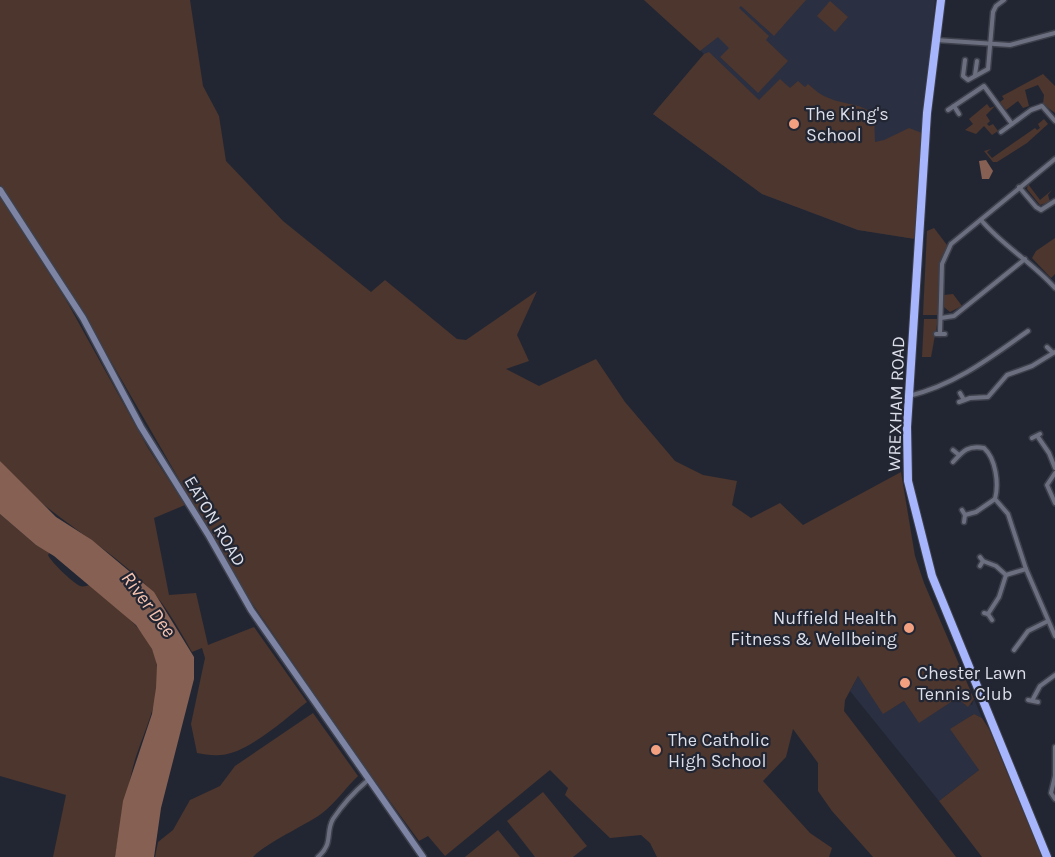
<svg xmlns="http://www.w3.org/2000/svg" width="1055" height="857" font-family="Karla,sans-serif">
	<rect width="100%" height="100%" fill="#222633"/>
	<g fill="#2a2f41">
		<polygon points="644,0 935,0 915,239 858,230 762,194 653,114 704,54"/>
		<polygon points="858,676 883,713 904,701 957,698 972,705 974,699 982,718 973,714 963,723 979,770 939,801 850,691"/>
	</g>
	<g fill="#4d362d">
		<polygon points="0,0 190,0 203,86 219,116 226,161 283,221 371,292 385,280 457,339 466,340 537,291 517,335 529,361 506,369 539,386 596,359 625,402 675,461 703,475 737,481 732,505 751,518 780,503 803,525 901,472 915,556 924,583 974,699 968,707 957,698 919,723 904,701 883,714 858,676 845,700 844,711 956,857 873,857 832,811 818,791 818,763 793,729 786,757 763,781 810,833 832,848 829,857 657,857 650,843 641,835 610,838 565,795 568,788 550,770 445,856 428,836 419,841 356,755 243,590 94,332 0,185"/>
		<polygon points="644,0 806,0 774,36 741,6 739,8 769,36 766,40 788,61 758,93 720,57 729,48 718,37 700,51"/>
		<polygon points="830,1 848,17 835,32 817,16"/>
		<path d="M709 52 759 100 780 79 790 88 798 81 805 87 808 84C813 88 818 93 824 96 841 105 859 102 874 114L875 142 884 140 909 128 922 133 915 239 858 230 762 194 653 114 704 54Z"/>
		<polygon points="1043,74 1055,86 1055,113 1043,104 1044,95 1038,85 1025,90 1029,106 1023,108 1018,101 1006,110 1000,102 1004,99 1002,96"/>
		<polygon points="987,104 990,108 995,106 986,115 990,121 987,124 989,126 993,124 998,131 992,135 984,126 976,134 965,130 973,124 969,119"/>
		<polygon points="1044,119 1048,124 1027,143 997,162 993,162 984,151 991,149 987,152 992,158 1035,128 1037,130 1040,128 1038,124"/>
		<polygon points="1028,184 1040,200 1052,190 1048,195 1050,202 1040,205 1027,189"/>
		<path d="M0 197 66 300 148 448 185 505 154 518 169 595 196 593 208 645 254 627 307 702C286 718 246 755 220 755 212 756 204 754 197 753L191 724 205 658 202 648 192 652C182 634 165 604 151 590 105 542 41 514 0 461Z"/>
		<polygon points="934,228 947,245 941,264 939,315 923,315 927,231"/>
		<polygon points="1055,238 1055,274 1051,278 1032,258 1036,251"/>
		<polygon points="953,294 962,306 950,312 944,307 944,295"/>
		<polygon points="924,319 938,319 931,357 922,357"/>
		<path d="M0 514 36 545 50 552 48 555C51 562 72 582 80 586 83 587 86 586 90 585 111 605 141 623 153 651 169 691 141 733 132 771 125 799 120 828 115 857H53L66 795 0 776Z"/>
		<path d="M313 713 358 776C345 788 336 803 321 814 302 827 266 843 253 857H155L158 842 173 830 190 800 220 786 235 766Z"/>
		<polygon points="974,714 982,718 989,729 1042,857 982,857 939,801 979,770 950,729"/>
		<polygon points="543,792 587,846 573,857 535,857 507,821"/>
		<polygon points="498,830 520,857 465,857"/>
	</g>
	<g fill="#866052">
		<polygon points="986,160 993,171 989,179 982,179 979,161"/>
		<polygon points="0,461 56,517 92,540 154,592 194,657 194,679 161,808 154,857 115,857 123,801 152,714 156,688 157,665 152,649 136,625 54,556 36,545 0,514"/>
	</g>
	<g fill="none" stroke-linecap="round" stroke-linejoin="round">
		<g stroke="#3e404c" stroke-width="7">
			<g id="street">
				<polyline points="936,40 1010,45 1055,33"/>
				<polyline points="965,60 963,76 968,80 988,69 993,12 996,6 1004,0"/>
				<polyline points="975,75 977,61"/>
				<polyline points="954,106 959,114"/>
				<polyline points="948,110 984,86 1012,124 1031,110 1042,106 1055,121"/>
				<polyline points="1001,132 1012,124"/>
				<polyline points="1019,187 1036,207 1041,210 1055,201"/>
				<path d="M981 220C1004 247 1032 262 1055 288"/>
				<polyline points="941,318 954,316 1025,259"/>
				<polyline points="936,334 945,334"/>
				<polyline points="940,334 942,264 951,244 1055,159"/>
				<polyline points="1047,347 1053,353"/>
				<polyline points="960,393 964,400"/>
				<path d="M909 396C955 385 990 358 1028 331"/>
				<polyline points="959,402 970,398 988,397 1007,375 1032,366 1055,352"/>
				<polyline points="1038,437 1049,453 1055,468"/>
				<polyline points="1032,438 1040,434"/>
				<polyline points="953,450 959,455"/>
				<path d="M953 462C963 451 968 445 984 448 996 459 999 484 995 499L1008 514 1026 569 1055 636"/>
				<polyline points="1055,473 1047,485 1055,503"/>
				<polyline points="962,510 965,515 964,522"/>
				<polyline points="965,515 976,512 995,499"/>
				<polyline points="980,557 983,561 980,566"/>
				<polyline points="983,561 996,566 1006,575"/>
				<polyline points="984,613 988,614 992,620"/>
				<polyline points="988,614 999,597 1006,575 1026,569"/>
				<polyline points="1014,650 1028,631 1048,621"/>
				<polyline points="1033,699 1040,686 1055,675"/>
				<polyline points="1028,700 1038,702"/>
				<polyline points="1055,747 1055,776"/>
				<polyline points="1055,776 1051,793 1055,799"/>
				<path d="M318 857C334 843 325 833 333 819 343 804 354 792 367 781"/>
			</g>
		</g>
		<g stroke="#3e404c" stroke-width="9">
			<polyline id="secondary" points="0,190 83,318 141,427 209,536 251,610 423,857"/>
		</g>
		<g stroke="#3e404c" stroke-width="10">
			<polyline id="highway" points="941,0 927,113 907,427 908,481 932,576 1047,857"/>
		</g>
		<use href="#street" stroke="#6b6f7f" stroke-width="4"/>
		<use href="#secondary" stroke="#7d84a4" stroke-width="6"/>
		<use href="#highway" stroke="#a7b6fc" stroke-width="8"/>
	</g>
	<g fill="#f2a080" stroke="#222633" stroke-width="2">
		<circle cx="794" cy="124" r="6"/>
		<circle cx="909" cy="628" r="6"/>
		<circle cx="905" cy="683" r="6"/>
		<circle cx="656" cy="750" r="6"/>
	</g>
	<g text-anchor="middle" stroke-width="4.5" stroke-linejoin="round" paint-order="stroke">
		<g font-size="18" fill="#dcdee8" stroke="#222633" text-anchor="start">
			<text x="806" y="120">The King's<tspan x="806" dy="21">School</tspan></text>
			<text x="897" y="624" text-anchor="end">Nuffield Health<tspan x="897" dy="21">Fitness &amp; Wellbeing</tspan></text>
			<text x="917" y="679">Chester Lawn<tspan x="917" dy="21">Tennis Club</tspan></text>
			<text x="668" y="746">The Catholic<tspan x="668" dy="21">High School</tspan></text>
		</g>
		<g font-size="18" fill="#dcdee8" stroke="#222633">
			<text transform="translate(896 404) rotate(-88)" y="6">WREXHAM ROAD</text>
			<text transform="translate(215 521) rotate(59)" y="6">EATON ROAD</text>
		</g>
		<g font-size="20" font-style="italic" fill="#fac5b0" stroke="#222633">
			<text transform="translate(149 604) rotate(53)" y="7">River Dee</text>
		</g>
	</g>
</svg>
